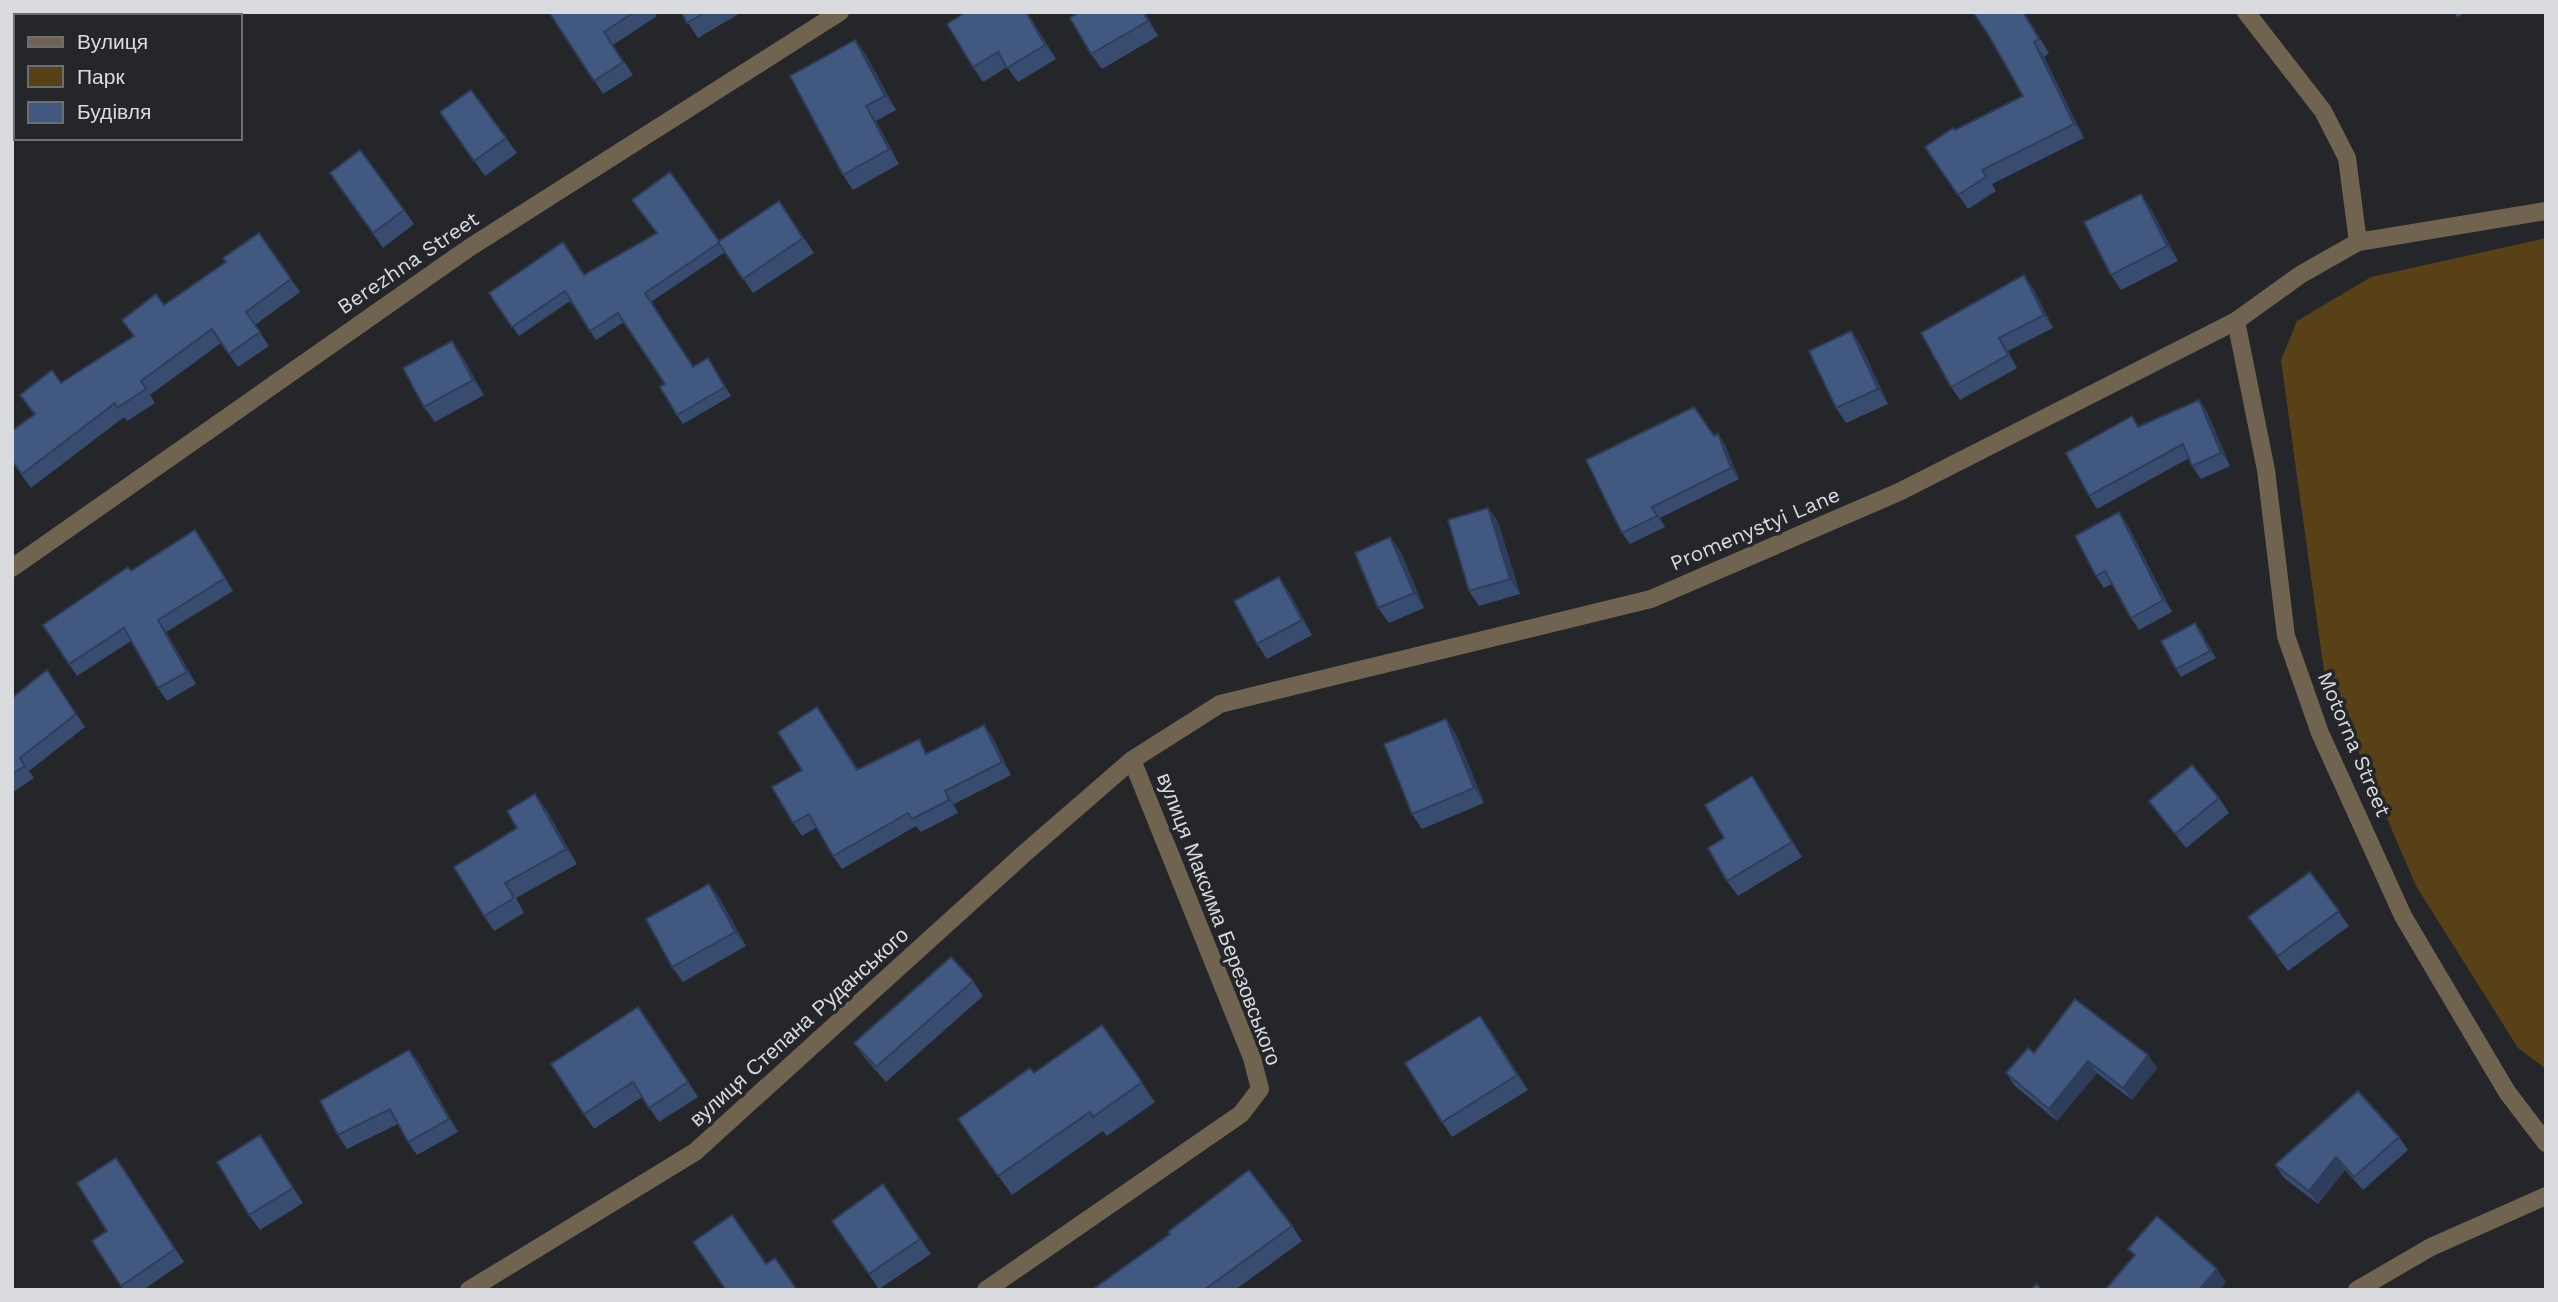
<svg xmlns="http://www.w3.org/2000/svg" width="2558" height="1302" font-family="'Work Sans',sans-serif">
	<rect width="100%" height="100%" fill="#242629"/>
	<polygon fill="#584116" points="2546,238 2546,1069 2518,1048 2416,886 2324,671 2281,360 2297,321 2371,277"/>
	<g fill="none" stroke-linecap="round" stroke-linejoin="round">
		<g stroke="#706451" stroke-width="18">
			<polyline points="2246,12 2323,111 2347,158 2358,242"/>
			<polyline points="2236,321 2266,470 2286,636 2320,733 2403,916 2507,1092 2546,1143"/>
			<polyline points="12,568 469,248 840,12"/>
			<polyline points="469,1290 695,1152 1026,852 1132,760 1220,704 1651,599 1899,492 2236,321 2300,275 2358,242 2546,211"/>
			<polyline points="986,1290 1241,1114 1260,1089 1252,1058 1132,760"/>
		</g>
		<polyline stroke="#706451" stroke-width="18" points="2357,1290 2431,1247 2546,1196"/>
	</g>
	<g fill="#384c6f">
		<polygon points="549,12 654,12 657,16 613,45 633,75 603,94"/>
		<polygon points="681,12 742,12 698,38"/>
		<polygon points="966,12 1027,12 1056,59 1018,82 1007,67 983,82 973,67"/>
		<polygon points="1145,12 1158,36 1102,69 1091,54"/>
		<polygon points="1973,12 2024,12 2049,53 2044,57 2084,138 1992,184 1996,191 1968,209 1925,147 1955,130 2023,96 1988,34"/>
		<polygon points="2454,12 2467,12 2457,17"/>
		<polygon points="855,40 866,55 896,110 876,121 899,164 853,190 843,175"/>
		<polygon points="440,112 506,138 517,153 485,176"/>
		<polygon points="330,173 404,210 414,224 383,248"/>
		<polygon points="779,201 814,253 753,293 725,252 651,302 694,367 708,358 731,396 683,424 677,415 665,384 624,322 596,340 570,301 519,336 489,293 584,275 719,241"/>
		<polygon points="2151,209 2178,261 2121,290 2111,275"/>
		<polygon points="259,233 300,292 255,325 269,346 238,367 221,343 150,395 155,403 127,421 124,417 31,488 12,462 34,415 20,395 61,383 134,337 226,262"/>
		<polygon points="2033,288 2053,328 2008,351 2017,368 1960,400 1951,387"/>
		<polygon points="1851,331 1861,346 1888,404 1846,423 1836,408"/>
		<polygon points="452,341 462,356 484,395 435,422 424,407"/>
		<polygon points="2199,400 2207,412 2230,466 2201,479 2192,466 2189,458 2097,509 2089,496 2139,426"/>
		<polygon points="1718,434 1725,445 1739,479 1660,518 1665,527 1630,544 1622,533 1714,436"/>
		<polygon points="1488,508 1498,522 1520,594 1479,606 1469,591"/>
		<polygon points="2127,524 2172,612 2139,630 2131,618 2112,584 2104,588 2096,576"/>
		<polygon points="204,543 233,591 166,632 196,684 167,701 158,688 131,641 77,676 43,625 131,571"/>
		<polygon points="1401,552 1424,608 1389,623 1378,608"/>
		<polygon points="1289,592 1312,635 1267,659 1257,644"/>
		<polygon points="2195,623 2216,658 2181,677 2176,669"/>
		<polygon points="56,683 85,727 29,771 34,778 15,791 12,788 12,698"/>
		<polygon points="826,720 858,769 928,753 984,725 993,738 1011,775 954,804 958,813 921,832 916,826 842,869 833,856 817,827 802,836 793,823 802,770"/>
		<polygon points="1456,734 1484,803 1422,829 1412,814"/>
		<polygon points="1752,776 1762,791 1802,857 1738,896 1727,881 1724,838"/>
		<polygon points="2219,798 2229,813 2186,848 2149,801"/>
		<polygon points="546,809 577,864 516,898 524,913 494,931 484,916 517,828"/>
		<polygon points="2310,872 2349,926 2288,971 2259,932"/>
		<polygon points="709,884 720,899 746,946 683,982 672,967"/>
		<polygon points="973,981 983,996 886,1082 864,1057 854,1043"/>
		<polygon points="649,1022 698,1097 659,1122 642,1097 594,1129 584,1114"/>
		<polygon points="1102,1025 1155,1102 1107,1136 1103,1131 1012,1195 958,1119 1034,1073"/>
		<polygon points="1491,1031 1528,1090 1452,1137 1442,1122"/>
		<polygon points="409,1050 419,1063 458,1132 417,1155 408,1142 398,1124 347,1149 338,1135"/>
		<polygon points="2034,1053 2148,1055 2157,1068 2132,1100 2097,1073 2057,1121 2015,1086 2006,1073"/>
		<polygon points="2399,1137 2408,1150 2363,1190 2345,1170 2318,1204 2284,1178 2275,1165"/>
		<polygon points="270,1150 303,1203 260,1230 249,1215"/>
		<polygon points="125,1171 184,1262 143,1290 124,1290 92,1241 107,1231"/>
		<polygon points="883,1184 931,1254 879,1289 832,1221"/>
		<polygon points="1292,1226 1302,1241 1235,1290 1092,1290"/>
	</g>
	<g fill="#2e3e5a">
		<polygon points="1026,12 1027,12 1056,59 1045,45"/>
		<polygon points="1143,12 1145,12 1158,36 1148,21"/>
		<polygon points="2023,12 2024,12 2049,53 2039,39"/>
		<polygon points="855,40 866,55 896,110 885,96"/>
		<polygon points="2034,42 2044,57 2084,138 2074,124"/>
		<polygon points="866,106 876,121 899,164 889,149"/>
		<polygon points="2141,194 2151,209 2178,261 2167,246"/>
		<polygon points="2024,275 2033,288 2053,328 2044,315"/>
		<polygon points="1851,331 1861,346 1888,404 1878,389"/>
		<polygon points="1999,338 2008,351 2017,368 2008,355"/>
		<polygon points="452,341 462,356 484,395 473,380"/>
		<polygon points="2199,400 2207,412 2230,466 2221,453"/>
		<polygon points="1718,434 1725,445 1739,479 1731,468"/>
		<polygon points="1652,507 1660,518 1665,527 1657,516"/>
		<polygon points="1488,508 1498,522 1520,594 1510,579"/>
		<polygon points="2119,512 2127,524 2172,612 2163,600"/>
		<polygon points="195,530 204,543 233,591 225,578"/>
		<polygon points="1390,537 1401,552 1424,608 1414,593"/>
		<polygon points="1279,577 1289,592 1312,635 1302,620"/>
		<polygon points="158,620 166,632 196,684 187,672"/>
		<polygon points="2195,623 2201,631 2216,658 2210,651"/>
		<polygon points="1446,719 1456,734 1484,803 1474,788"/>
		<polygon points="984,725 993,738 1011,775 1002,762"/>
		<polygon points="1752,776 1762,791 1802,857 1792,842"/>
		<polygon points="945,791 954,804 958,813 949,800"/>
		<polygon points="535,794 546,809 577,864 566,849"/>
		<polygon points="709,884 720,899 746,946 735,932"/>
		<polygon points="1480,1016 1491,1031 1528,1090 1517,1075"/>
		<polygon points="409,1050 419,1063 458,1132 449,1119"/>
		<polygon points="2148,1055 2157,1068 2132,1100 2123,1088"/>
		<polygon points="2088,1061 2097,1073 2057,1121 2049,1109"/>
		<polygon points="260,1135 270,1150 303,1203 293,1188"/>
		<polygon points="2336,1157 2345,1170 2318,1204 2309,1191"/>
		<polygon points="2217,1269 2226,1282 2220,1290 2199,1290"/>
	</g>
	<g fill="#415881" stroke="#2e3e5a" stroke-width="2">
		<polygon points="549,12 634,12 604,32 623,62 594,81"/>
		<polygon points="681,12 706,12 687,23"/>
		<polygon points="966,12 1026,12 1045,45 1007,68 998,52 973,67 947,24"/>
		<polygon points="1079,12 1143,12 1148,21 1091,54 1070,18"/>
		<polygon points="1973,12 2023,12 2039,39 2034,42 2074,124 1982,170 1986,177 1958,195 1925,147 1953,128 1955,130 2023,96 1988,34"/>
		<polygon points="855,40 885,96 866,106 889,149 843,175 790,76"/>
		<polygon points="471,90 506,138 474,161 440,112"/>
		<polygon points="360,150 404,210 373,233 330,173"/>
		<polygon points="670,172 719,241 719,243 645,293 693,367 708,358 725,387 677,415 660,387 665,384 618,313 590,331 565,291 512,327 489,293 563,242 584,275 657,233 632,200"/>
		<polygon points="2141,194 2167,246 2111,275 2084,222"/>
		<polygon points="779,201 803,238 743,279 718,242"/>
		<polygon points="259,233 291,279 246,312 260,332 229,354 212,329 141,381 146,389 117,408 115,403 22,474 12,461 12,431 35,414 20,395 52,370 61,383 134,336 122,320 156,294 164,305 226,262 223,258"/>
		<polygon points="2024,275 2044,315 1999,338 2008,355 1951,387 1921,333"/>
		<polygon points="1851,331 1878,389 1836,408 1809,351"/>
		<polygon points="452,341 473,380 424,407 403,368"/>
		<polygon points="2199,400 2221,453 2192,466 2183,444 2089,496 2066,453 2132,416 2138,427"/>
		<polygon points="1694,407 1714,436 1718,434 1731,468 1652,507 1657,516 1622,533 1586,460"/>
		<polygon points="1488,508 1510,579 1469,591 1448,520"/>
		<polygon points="2119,512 2163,600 2131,618 2105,571 2096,576 2075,536"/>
		<polygon points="195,530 225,578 158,620 187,672 158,688 124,628 69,664 43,625 128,567 131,571"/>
		<polygon points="1390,537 1414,593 1378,608 1355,553"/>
		<polygon points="1279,577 1302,620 1257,644 1234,601"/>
		<polygon points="2195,623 2210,651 2176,669 2161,641"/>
		<polygon points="47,670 76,714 20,758 25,766 12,774 12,698"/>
		<polygon points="817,707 857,770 919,739 926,754 984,725 1002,762 945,791 949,800 912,819 908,813 833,856 809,814 793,823 772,787 802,770 778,732"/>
		<polygon points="1446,719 1474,788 1412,814 1384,744"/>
		<polygon points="2192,765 2219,798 2175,834 2149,801"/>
		<polygon points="1752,776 1792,842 1727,881 1708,848 1724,838 1705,805"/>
		<polygon points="535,794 566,849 505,883 514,898 484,916 454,867 517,828 507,811"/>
		<polygon points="2310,872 2339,911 2278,956 2248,917"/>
		<polygon points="709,884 735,932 672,967 646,919"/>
		<polygon points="951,957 973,981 876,1067 854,1043"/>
		<polygon points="2075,999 2148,1055 2123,1088 2088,1061 2049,1109 2006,1073 2028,1048 2034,1053"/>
		<polygon points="638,1007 688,1082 649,1108 633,1082 584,1114 551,1064"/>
		<polygon points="1480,1016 1517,1075 1442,1122 1405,1063"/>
		<polygon points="1102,1025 1142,1082 1093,1117 1090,1112 998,1176 958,1119 1030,1068 1034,1073"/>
		<polygon points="409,1050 449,1119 408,1142 390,1109 338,1135 320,1101"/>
		<polygon points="2358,1091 2399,1137 2354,1177 2336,1157 2309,1191 2275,1165"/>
		<polygon points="260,1135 293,1188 249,1215 217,1162"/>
		<polygon points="116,1158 175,1249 121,1286 92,1241 107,1231 77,1183"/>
		<polygon points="1249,1170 1292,1226 1204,1290 1092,1290 1170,1234 1168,1232"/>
		<polygon points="883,1184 920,1239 869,1274 832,1221"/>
		<polygon points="732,1215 766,1264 775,1258 797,1290 726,1290 693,1242"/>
		<polygon points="2157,1216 2217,1269 2199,1290 2105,1290 2135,1255 2128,1249"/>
		<polygon points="2037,1284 2041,1290 2030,1290"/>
	</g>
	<g text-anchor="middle" stroke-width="7" stroke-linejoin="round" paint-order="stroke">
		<g font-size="21" fill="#dadbde" stroke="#242629">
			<text transform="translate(408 263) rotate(-34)" y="7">Berezhna Street</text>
			<text transform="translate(1755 529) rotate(-23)" y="7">Promenystyi Lane</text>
			<text transform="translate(2354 744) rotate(67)" y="7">Motorna Street</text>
			<text transform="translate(1219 919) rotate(69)" y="7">вулиця Максима Березовського</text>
			<text transform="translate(799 1027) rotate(-42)" y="7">вулиця Степана Руданського</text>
		</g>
	</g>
	<rect width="2558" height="1302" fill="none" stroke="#dadbde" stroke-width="28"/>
	<rect x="14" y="14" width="228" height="126" fill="#242629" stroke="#6d6e71" stroke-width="2"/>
	<rect x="28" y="37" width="35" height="10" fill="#706451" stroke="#6d6e71" stroke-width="2"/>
	<text x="77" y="49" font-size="21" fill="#dadbde">Вулиця</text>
	<rect x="28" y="66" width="35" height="21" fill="#584116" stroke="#6d6e71" stroke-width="2"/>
	<text x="77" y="84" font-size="21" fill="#dadbde">Парк</text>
	<rect x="28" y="102" width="35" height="21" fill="#415881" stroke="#6d6e71" stroke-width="2"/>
	<text x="77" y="119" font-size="21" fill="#dadbde">Будівля</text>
</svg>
